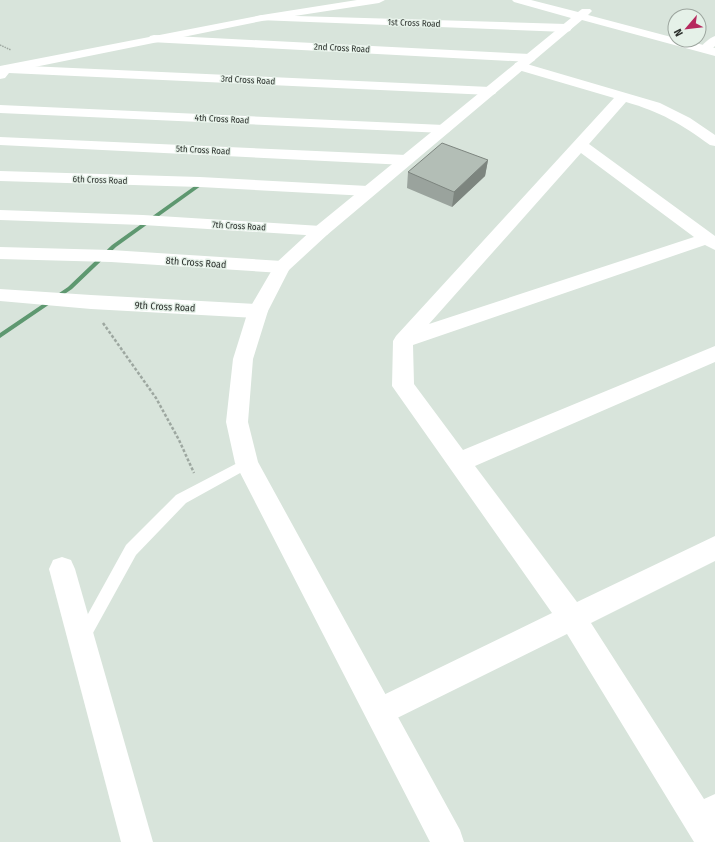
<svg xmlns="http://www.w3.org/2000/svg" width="715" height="842" font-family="'Fira Sans Condensed',sans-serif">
	<rect width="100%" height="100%" fill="#d8e4db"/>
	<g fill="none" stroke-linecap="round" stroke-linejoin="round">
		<polygon fill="#5e9870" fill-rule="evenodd" points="203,180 205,181 205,183 116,247 72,289 0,338 0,333 68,287 112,245"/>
		<polyline stroke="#9da7a0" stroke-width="1.5" stroke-dasharray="1.5 1" stroke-linecap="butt" points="0,45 11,50"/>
		<polyline stroke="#9da7a0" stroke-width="2.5" stroke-dasharray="3 2" stroke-linecap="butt" points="103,323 156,398 179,440 194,473"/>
		<polygon fill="#fff" fill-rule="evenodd" points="247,458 251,459 253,463 251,467 186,503 136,555 88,642 83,645 78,642 75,637 78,632 126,545 176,495"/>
		<g fill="#fff" fill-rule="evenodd">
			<polygon points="262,15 566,24 570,25 572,28 570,31 566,32 258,20 256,18 258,16"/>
			<polygon points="154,35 530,54 534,55 536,58 534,61 530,62 150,42 148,39 150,36"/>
			<path d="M715 36V46L709 52H701L699 49C703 44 709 38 715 36Z"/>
			<path d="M520 62 660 103 690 118 715 135V146L710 145C681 124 661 112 626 102L589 144 715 236V250L705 245 413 345 414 384 463 450 715 346V362L475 466 577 602 715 536V561L591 623 704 799 715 794V842H694L567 634 379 727 369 722 364 712 369 702 552 613 392 386 393 341 396 336 614 98 515 69 514 66 515 63ZM581 153 694 237 429 324Z"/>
			<polygon points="6,65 490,87 495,88 497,91 495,94 490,95 9,73 5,78 0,79 0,68"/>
			<polygon points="0,105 444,125 449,126 451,129 449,132 444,133 0,113"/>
			<polygon points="0,137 406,155 411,157 414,160 411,163 406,165 0,145"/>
			<polygon points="0,171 200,177 368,186 374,188 376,191 374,194 368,196 200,187 0,181"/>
			<polygon points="0,210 143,215 321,226 327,227 330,231 327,235 321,236 143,225 0,220"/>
			<polygon points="0,247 111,250 282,261 288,263 291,267 288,271 282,273 111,262 0,259"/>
			<polygon points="0,289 91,295 258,304 265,306 268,311 265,316 258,318 91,309 0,301"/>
			<polygon points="62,557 71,560 75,569 153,842 121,842 49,569 53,560"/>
		</g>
		<g fill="#fff" fill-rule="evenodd">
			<polygon points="357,0 385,0 379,3 262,21 0,74 0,66 262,15"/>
			<polygon points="512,0 531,0 578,12 582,9 590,9 592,11 588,15 675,38 675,40 684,40 715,48 715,56 582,20 327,235 289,270 268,311 253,359 248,422 258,462 460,830 464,842 430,842 235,463 226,422 233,359 248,311 276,263 315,227 571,18 514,2"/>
		</g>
	</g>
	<polygon fill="#9aa39d" points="488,160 485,176 452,207 407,188 408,172"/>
	<polygon fill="#7d857f" points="488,160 485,176 452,207 454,192"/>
	<polygon fill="#b3beb6" stroke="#7d857f" points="442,143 488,160 454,192 408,172"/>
	<g text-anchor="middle" stroke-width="3" stroke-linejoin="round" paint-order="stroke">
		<g font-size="9" fill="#2e332f" stroke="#e5f1e8">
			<text transform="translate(414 23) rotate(2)" y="3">1st Cross Road</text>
			<text transform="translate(342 48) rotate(3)" y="3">2nd Cross Road</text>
			<text transform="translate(248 80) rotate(3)" y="3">3rd Cross Road</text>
			<text transform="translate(222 119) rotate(3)" y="3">4th Cross Road</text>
			<text transform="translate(203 150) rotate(3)" y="3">5th Cross Road</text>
			<text transform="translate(100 180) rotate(2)" y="3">6th Cross Road</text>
			<text transform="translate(239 226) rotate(3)" y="3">7th Cross Road</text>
		</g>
		<g font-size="10" fill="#2e332f" stroke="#e5f1e8">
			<text transform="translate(196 262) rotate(4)" y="4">8th Cross Road</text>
			<text transform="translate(165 306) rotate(3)" y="4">9th Cross Road</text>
		</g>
	</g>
	<g transform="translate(687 28) rotate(242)"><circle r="19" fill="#e5f1e8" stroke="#9ca59e"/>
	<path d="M0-3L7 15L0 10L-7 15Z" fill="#b6295e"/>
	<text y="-6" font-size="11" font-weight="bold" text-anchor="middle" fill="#2e332f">N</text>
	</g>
</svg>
